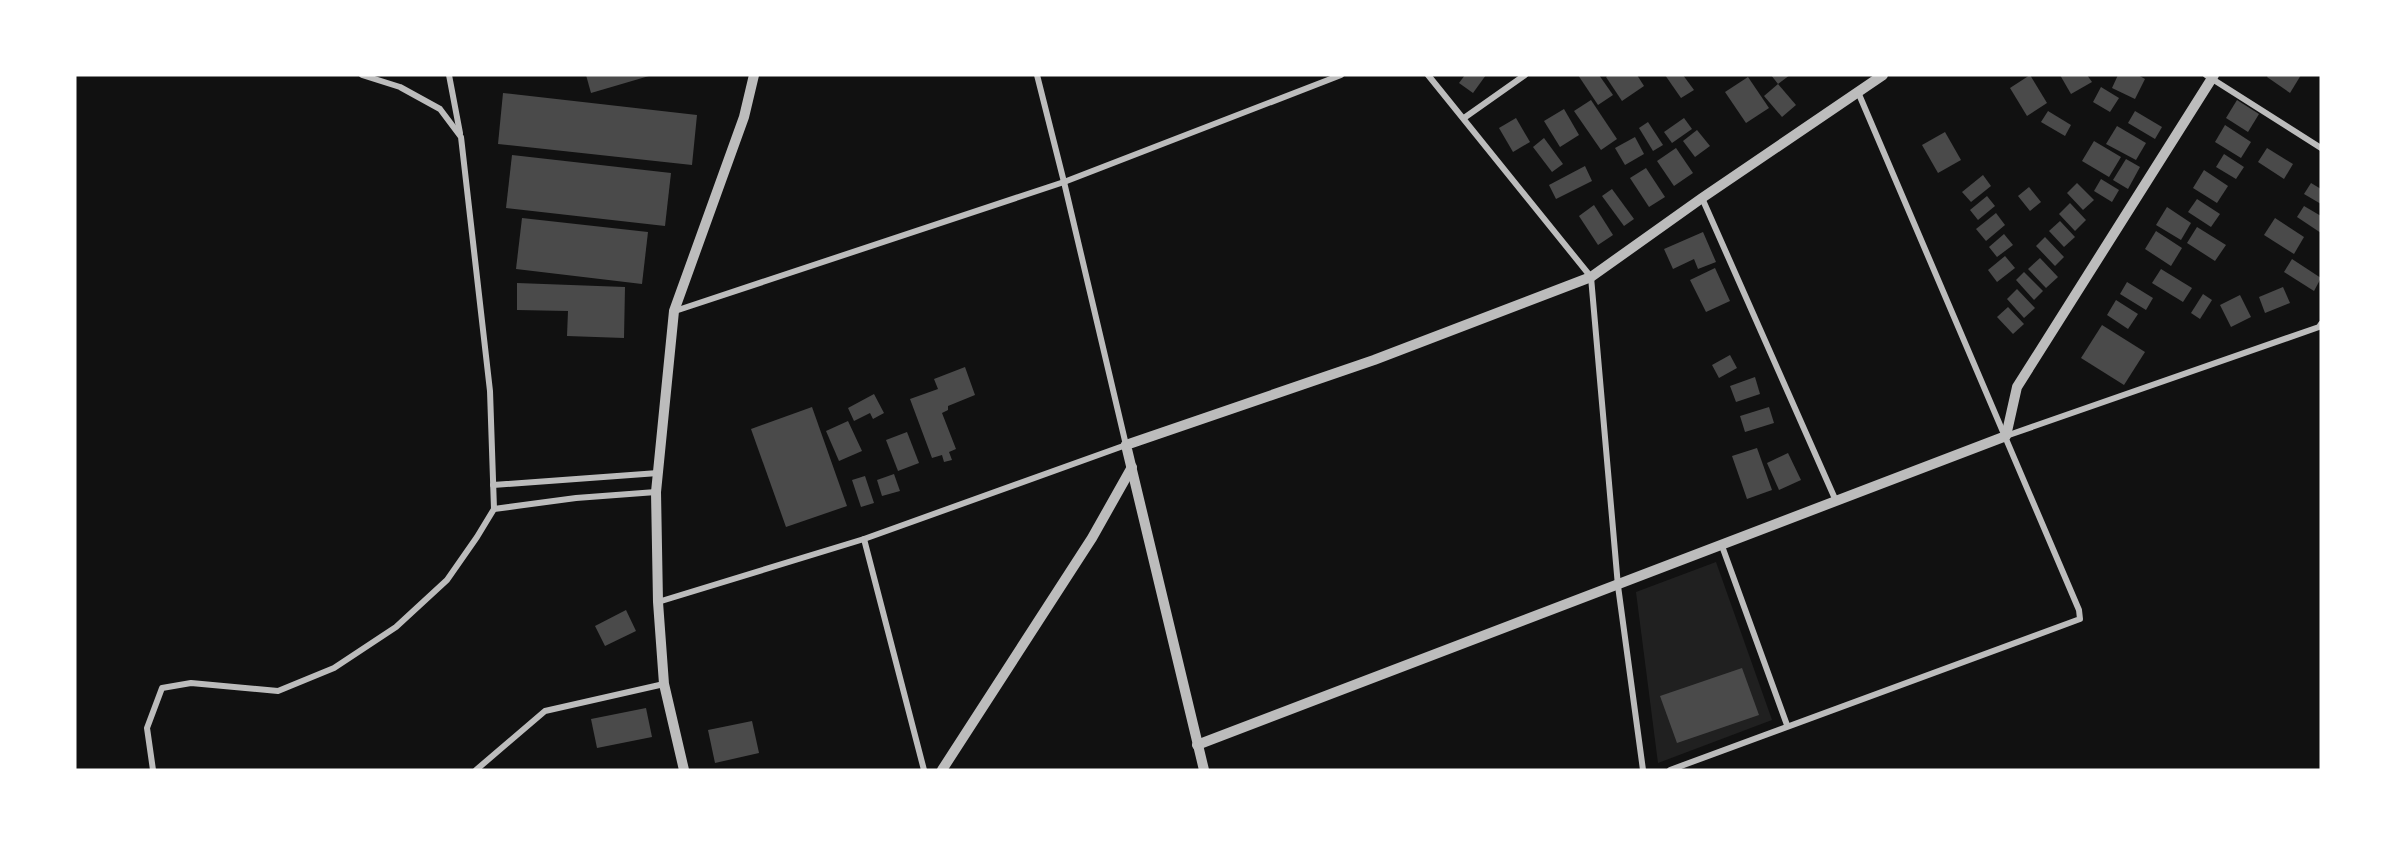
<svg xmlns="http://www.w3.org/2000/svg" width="2396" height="845" font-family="Karla,sans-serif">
	<rect width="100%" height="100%" fill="#111"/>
	<polygon fill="#202020" points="1716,562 1772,720 1658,763 1636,592"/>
	<g fill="#4a4a4a">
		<polygon points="586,75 649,75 649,76 591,93"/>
		<polygon points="1465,75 1486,75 1473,93 1459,83"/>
		<polygon points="1578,75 1599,75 1613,95 1598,105"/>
		<polygon points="1608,75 1637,75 1644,86 1622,101 1606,77"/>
		<polygon points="1665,75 1683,75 1694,90 1681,98"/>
		<polygon points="1771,75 1790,75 1778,84"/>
		<polygon points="2030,75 2047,103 2027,116 2010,88"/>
		<polygon points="2060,75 2087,75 2092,82 2071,94"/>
		<polygon points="2118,75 2138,75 2145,79 2135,99 2112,88"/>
		<polygon points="2268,75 2301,75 2290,93 2267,77"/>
		<polygon points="1748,77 1769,108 1746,123 1725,92"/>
		<polygon points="1778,84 1796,105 1782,117 1764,96"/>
		<polygon points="2101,87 2119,98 2110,112 2093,102"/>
		<polygon points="503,93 697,115 692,165 498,144"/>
		<polygon points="1591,100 1617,139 1601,150 1574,111"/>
		<polygon points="2237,100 2259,114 2248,132 2226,118"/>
		<polygon points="1564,109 1579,135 1560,147 1544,121"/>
		<polygon points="2048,111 2071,125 2065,136 2041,122"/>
		<polygon points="2135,111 2162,127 2155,139 2128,123"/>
		<polygon points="1516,118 1530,142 1513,152 1499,128"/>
		<polygon points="1684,118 1692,129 1672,143 1664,132"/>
		<polygon points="1648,122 1663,145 1653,151 1639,128"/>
		<polygon points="2225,125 2251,142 2241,158 2215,142"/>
		<polygon points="2117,126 2146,143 2136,160 2106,144"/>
		<polygon points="1697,130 1710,146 1695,157 1683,141"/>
		<polygon points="1945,132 1961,160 1938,173 1922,145"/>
		<polygon points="1635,137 1644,154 1625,165 1615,148"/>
		<polygon points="1544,138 1563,164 1552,172 1533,147"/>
		<polygon points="2094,141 2121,157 2109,177 2082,161"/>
		<polygon points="1676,148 1693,173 1674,186 1657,161"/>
		<polygon points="2267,148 2293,164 2284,179 2258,162"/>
		<polygon points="2224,154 2244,167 2236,179 2216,167"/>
		<polygon points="512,155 671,173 665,226 506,208"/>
		<polygon points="2126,159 2140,167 2128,189 2113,180"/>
		<polygon points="1585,166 1592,181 1556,199 1549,185"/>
		<polygon points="1646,168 1665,197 1649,207 1630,178"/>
		<polygon points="2204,170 2228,186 2217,203 2193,188"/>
		<polygon points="1983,175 1991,186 1971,202 1962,192"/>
		<polygon points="2101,179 2119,190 2112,202 2094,191"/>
		<polygon points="2077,183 2094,200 2083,210 2067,193"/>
		<polygon points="2311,183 2321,189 2321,204 2304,194"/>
		<polygon points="2029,187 2041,202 2030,211 2018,196"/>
		<polygon points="1612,189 1634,219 1624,226 1602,196"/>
		<polygon points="1987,196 1995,206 1978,220 1970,210"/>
		<polygon points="2197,199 2220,214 2211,227 2188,212"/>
		<polygon points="2070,203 2086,220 2075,231 2059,214"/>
		<polygon points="1594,205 1613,235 1598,245 1579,216"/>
		<polygon points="2304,206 2321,216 2321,233 2297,217"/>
		<polygon points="2167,207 2191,223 2181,240 2156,225"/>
		<polygon points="1996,213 2005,225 1986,241 1976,229"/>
		<polygon points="522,218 648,232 642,284 516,269"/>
		<polygon points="2275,218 2304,237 2294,254 2264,235"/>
		<polygon points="2060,221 2075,237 2064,247 2049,231"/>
		<polygon points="2197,227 2226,245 2215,261 2187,243"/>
		<polygon points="2156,231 2182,248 2171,266 2145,249"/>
		<polygon points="1703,232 1716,262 1698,269 1694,259 1673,269 1664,249"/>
		<polygon points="2004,234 2013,245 1997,257 1989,247"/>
		<polygon points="2045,237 2064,257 2055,266 2036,246"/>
		<polygon points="2005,256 2015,268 1997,282 1988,270"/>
		<polygon points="2040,258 2058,277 2046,288 2028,269"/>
		<polygon points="2292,259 2321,278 2314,291 2284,272"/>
		<polygon points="1715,268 1730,301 1706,312 1690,280"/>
		<polygon points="2161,269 2192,288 2183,302 2152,283"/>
		<polygon points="2024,272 2043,291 2034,300 2016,280"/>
		<polygon points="2127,282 2153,298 2146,310 2120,294"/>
		<polygon points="517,283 625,287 624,338 567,336 568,311 517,310"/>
		<polygon points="2283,287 2290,303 2265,313 2259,297"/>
		<polygon points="2017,289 2035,308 2024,318 2007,299"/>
		<polygon points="2203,294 2212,300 2200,319 2191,313"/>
		<polygon points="2240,295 2251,317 2231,327 2220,305"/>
		<polygon points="2116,300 2138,314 2128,329 2107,315"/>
		<polygon points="2008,307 2024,324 2013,334 1997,317"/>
		<polygon points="2102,325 2145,352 2124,385 2081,358"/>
		<polygon points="1730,355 1737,368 1719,378 1712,365"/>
		<polygon points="965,367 975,395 948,406 948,410 942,413 956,449 949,452 952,460 944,462 942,455 932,458 910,399 938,389 934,379"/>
		<polygon points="1755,377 1760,394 1736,402 1730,386"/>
		<polygon points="874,394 884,413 873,419 870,413 854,421 848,408"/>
		<polygon points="812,407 847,506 786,527 751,429"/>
		<polygon points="1769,407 1774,423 1745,432 1740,416"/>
		<polygon points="848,421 862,451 839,461 826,431"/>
		<polygon points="907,432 919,463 898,471 886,440"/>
		<polygon points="1757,448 1772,490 1747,499 1732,456"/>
		<polygon points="1788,453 1801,480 1779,490 1767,463"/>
		<polygon points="894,474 900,491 882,496 877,480"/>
		<polygon points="865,476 874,503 861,507 852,480"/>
		<polygon points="626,610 636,631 605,646 595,626"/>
		<polygon points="1742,668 1759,715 1677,743 1660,696"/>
		<polygon points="646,708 652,737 597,748 591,719"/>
		<polygon points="752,721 759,753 715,763 708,730"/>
	</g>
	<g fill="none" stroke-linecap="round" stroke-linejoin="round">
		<g stroke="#bcbcbc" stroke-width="6">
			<polyline points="449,75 460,133"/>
			<polyline points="1428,75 1591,277 1618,586 1643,770"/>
			<polyline points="2206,75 2321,148"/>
			<polyline points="1464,118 1525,75"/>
			<polyline points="1702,198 1836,501"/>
			<polyline points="675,311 1064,182 1341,75"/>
			<polyline points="2006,436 2319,327 2321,324"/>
			<polyline points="493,485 658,473"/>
			<polyline points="494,509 576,498 656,492"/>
			<polyline points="864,539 924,770"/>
			<polyline points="1722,546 1787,725"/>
			<polyline points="658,602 864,539 1126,445 1064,182 1037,75"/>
			<polyline points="153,770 147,728 162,688 191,683 278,691 334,668 396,627 447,580 477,537 494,509 490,391 461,137 440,109 400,87 362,75"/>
			<polyline points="476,770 545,711 664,684"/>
			<polyline points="1670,770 2080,619 2079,610 1858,92"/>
		</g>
		<g stroke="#bcbcbc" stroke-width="10">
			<polyline points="1197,745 2006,436 2017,387 2214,75"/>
			<polyline points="684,770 664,684 658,602 656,492 674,311 744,117 754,75"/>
			<polyline points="942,770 1092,538 1132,467"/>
			<polyline points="1204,770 1126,445 1374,360 1591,277 1702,198 1883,75"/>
		</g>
	</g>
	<rect width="2396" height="845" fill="none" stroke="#ffffff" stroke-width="153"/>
</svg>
